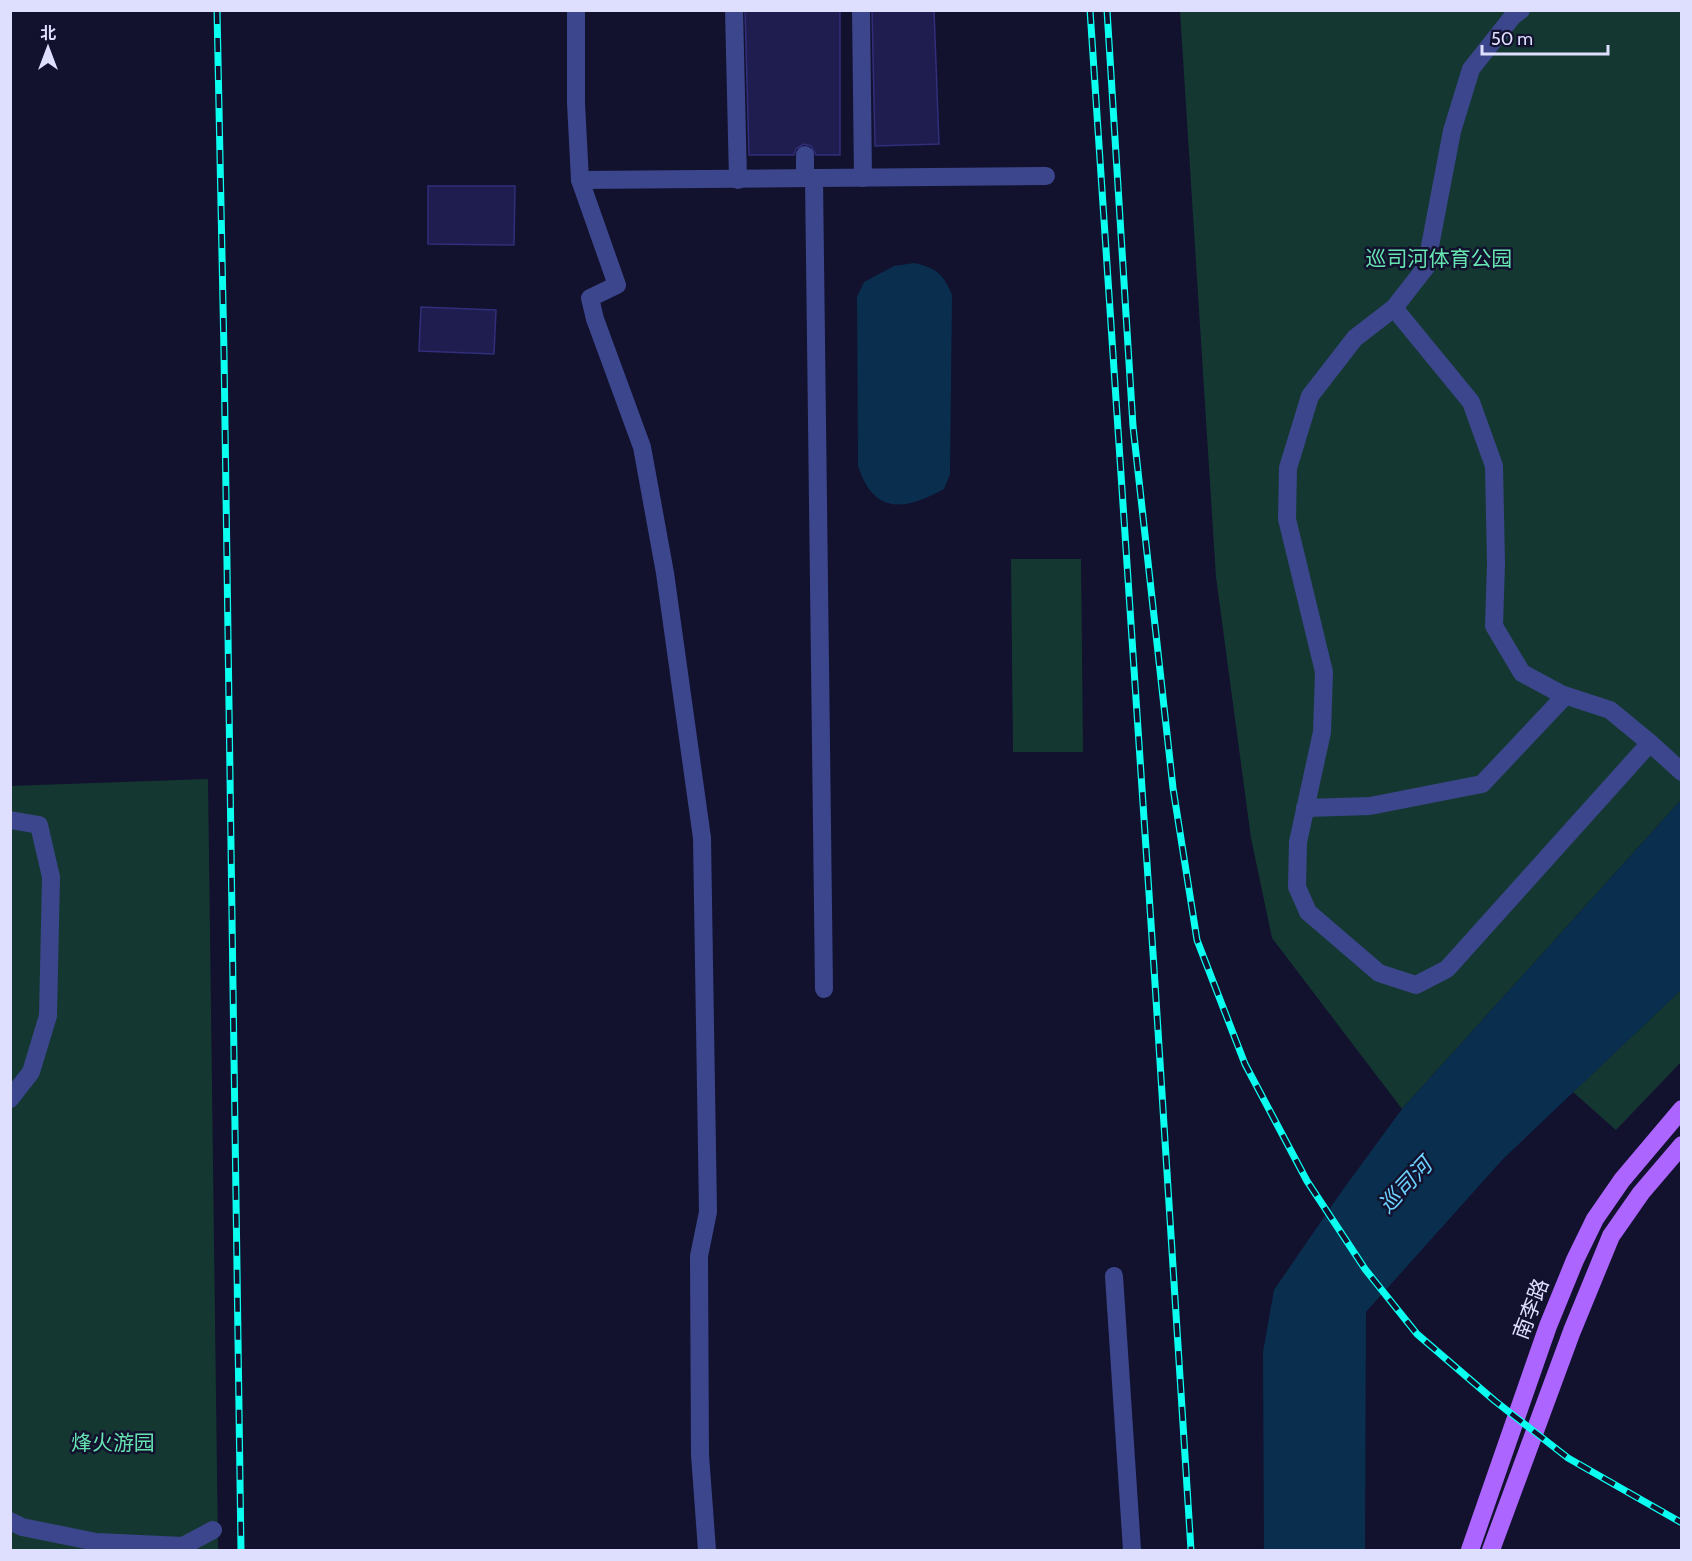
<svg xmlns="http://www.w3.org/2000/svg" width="1692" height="1561" font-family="Cabin,'Noto Sans SC',sans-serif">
	<rect width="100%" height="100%" fill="#12112e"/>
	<g fill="#143831">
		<polygon points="1180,11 1681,11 1681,800 1402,1109 1272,938 1251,838 1216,577"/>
		<polygon points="1011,559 1081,559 1083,752 1013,752"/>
		<polygon points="208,779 218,1550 11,1550 10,786"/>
		<polygon points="1681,990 1681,1062 1616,1130 1573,1092"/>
	</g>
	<g fill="#0a2e4e">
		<path d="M914 263C937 268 943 274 952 295L950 474 944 489C906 510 874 516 858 466L857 297 864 282 894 266Z"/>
		<polygon points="1681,800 1681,990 1503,1159 1366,1312 1365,1550 1264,1550 1263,1352 1274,1290 1344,1188 1402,1109"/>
	</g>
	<g fill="#1f1d4f" stroke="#312e7b" stroke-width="1.5">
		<polygon points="745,10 840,10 840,155 816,155 811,146 804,144 796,149 794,155 749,155"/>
		<polygon points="872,10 934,10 939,144 875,146"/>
		<polygon points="428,186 515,186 514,245 428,244"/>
		<polygon points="421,307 496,310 494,354 419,351"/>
	</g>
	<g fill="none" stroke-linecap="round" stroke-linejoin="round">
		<g stroke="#3c468d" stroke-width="18">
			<polyline points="576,10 576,103 580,180 617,285 590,298 595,319 642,447 665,573 702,838 708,1212 699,1256 700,1455 707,1550"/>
			<polyline points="734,10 738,180"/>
			<polyline points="861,10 863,178"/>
			<polyline points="1521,10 1513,16 1471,69 1452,131 1426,267 1394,308 1355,338 1310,396 1288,468 1287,519 1324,672 1322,732 1298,842 1297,887 1308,912 1379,973 1416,985 1447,969 1650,743"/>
			<polyline points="805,155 805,178"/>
			<polyline points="814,178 824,989"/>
			<polyline points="580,180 1046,176"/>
			<polyline points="1394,308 1471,402 1494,466 1496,563 1494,626 1522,673 1561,694 1610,710 1650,743 1682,772"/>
			<polyline points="1305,808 1370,806 1482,784 1565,696"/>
			<polyline points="10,820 39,825 51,877 48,1016 31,1072 10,1099"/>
			<polyline points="1114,1276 1132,1550"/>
			<polyline points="10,1521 22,1527 96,1542 183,1546 213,1530"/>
		</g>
		<g stroke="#ac65ff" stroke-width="18">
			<polyline points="1470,1550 1548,1326 1575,1260 1595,1219 1622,1180 1682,1109"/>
			<polyline points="1491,1550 1572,1331 1611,1236 1641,1193 1682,1145"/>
		</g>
		<g stroke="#0afff0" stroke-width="7">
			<g id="rail">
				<polyline points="217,10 224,353 241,1550"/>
				<polyline points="1090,10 1155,983 1191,1550"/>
				<polyline points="1107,10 1133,426 1173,788 1197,940 1245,1064 1307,1181 1365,1269 1417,1334 1495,1401 1568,1458 1682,1523"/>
			</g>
		</g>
		<use href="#rail" stroke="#12112e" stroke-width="4.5" stroke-dasharray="14" stroke-linecap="butt"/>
	</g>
	<g text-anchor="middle" stroke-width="5" stroke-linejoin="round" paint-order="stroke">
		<g font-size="21" fill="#65e4b0" stroke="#12112e">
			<text x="1439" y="266">巡司河体育公园</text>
			<text x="113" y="1450">烽火游园</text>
		</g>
		<g font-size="21" fill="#dedfff" stroke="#12112e">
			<text transform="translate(1531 1309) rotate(-69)" y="7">南李路</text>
		</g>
		<g font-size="22" font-style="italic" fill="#6cd3ff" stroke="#12112e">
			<text transform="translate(1405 1185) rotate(-47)" y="8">巡司河</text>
		</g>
	</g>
	<rect width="1692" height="1561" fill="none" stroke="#dedfff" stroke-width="24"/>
	<g transform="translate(48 48)" stroke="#12112e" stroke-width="4.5" paint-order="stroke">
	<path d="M0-4.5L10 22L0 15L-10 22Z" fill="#dedfff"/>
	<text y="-9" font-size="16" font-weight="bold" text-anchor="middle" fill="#dedfff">北</text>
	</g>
	<path d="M1482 45v9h126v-9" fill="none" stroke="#dedfff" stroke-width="3"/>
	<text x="1491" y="45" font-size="18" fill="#dedfff" stroke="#12112e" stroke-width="4.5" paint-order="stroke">50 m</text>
</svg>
